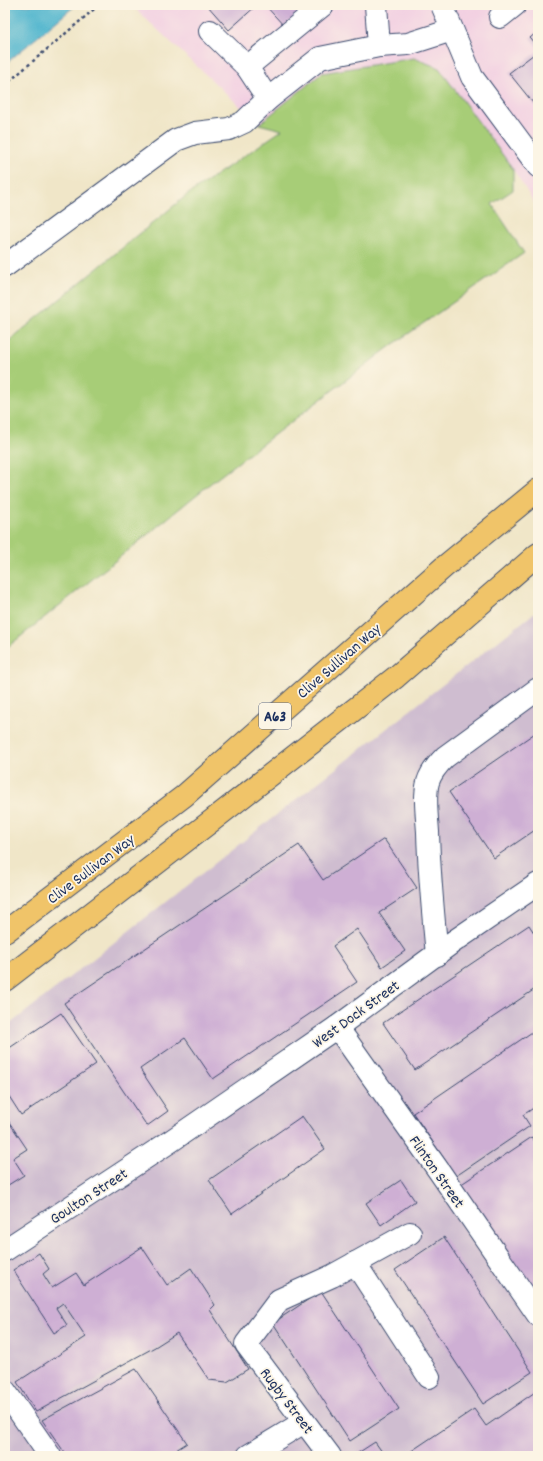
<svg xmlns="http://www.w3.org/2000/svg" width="543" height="1461" font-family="Dekko,sans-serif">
	<rect width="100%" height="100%" fill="#fcf5e5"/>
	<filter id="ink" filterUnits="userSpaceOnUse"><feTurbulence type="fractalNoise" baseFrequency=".025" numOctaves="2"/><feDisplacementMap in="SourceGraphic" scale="8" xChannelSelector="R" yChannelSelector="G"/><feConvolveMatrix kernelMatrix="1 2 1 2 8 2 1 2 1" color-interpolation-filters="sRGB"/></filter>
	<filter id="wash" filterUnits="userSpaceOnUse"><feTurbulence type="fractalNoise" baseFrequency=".012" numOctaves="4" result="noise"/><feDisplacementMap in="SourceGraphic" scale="16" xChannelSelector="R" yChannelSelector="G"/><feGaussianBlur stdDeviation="0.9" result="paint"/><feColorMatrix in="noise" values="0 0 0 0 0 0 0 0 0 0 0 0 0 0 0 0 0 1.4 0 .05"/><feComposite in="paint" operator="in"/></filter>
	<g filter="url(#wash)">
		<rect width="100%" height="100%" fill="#f0e6c8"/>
		<polygon fill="#f2cfe2" points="131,5 538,5 538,209 513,169 322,73 259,124"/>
		<polygon fill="#cfbdd0" points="538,610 538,1456 5,1456 5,1028"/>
		<polygon fill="#a7cd77" stroke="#617e6a" points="414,58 439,68 513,169 513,190 492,204 524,253 388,348 211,483 115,561 5,649 5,344 187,195 282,130 259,124 322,73"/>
		<polygon fill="#50b5ce" stroke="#367296" points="5,5 76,5 5,64"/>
		<g id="blocks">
			<g fill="#ceafd4">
				<polygon points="207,5 257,5 229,30"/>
				<polygon points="265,5 296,5 301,11 284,26"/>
				<polygon points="538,31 538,48 530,38"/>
				<polygon points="538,51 538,109 509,73"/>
				<polygon points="538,731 538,828 494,858 449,792"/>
				<polygon points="384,839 417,888 379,913 405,951 382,967 357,929 333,946 357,982 213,1079 185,1038 140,1069 168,1111 147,1126 64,1003 299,845 323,880"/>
				<polygon points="529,925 538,939 538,987 415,1070 383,1023"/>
				<polygon points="61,1013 96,1064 21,1115 5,1090 5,1051"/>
				<polygon points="538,1028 538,1105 523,1115 530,1126 456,1176 413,1113"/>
				<polygon points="5,1116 27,1149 13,1158 24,1175 5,1187"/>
				<polygon points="302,1116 325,1149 232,1214 209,1180"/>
				<polygon points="532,1137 538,1146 538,1308 457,1187"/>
				<polygon points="401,1180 415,1201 381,1225 366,1203"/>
				<polygon points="444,1237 532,1372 483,1404 395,1270"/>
				<polygon points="142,1247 167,1285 191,1268 215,1305 210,1310 248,1369 227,1382 209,1380 177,1333 155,1347 36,1412 17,1382 86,1337 63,1303 56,1308 67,1325 54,1333 13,1270 39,1253 49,1269 43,1274 52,1288 76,1273 84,1285"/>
				<polygon points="321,1291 399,1409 350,1441 273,1323"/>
				<polygon points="136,1369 187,1443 176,1450 180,1456 67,1456 42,1420"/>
				<polygon points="538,1390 538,1456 404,1456 474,1409 486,1426"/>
				<polygon points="375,1442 385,1456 360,1456 358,1453"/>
			</g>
		</g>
	</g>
	<g filter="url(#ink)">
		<use href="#blocks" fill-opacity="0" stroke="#3b4a6e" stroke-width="1"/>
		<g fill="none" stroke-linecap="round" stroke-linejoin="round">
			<g stroke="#3b4a6e" stroke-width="24">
				<g id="minor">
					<polyline points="376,5 379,46"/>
					<polyline points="442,5 472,77 538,166"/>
					<polyline points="500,17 515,5"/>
					<polyline points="210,31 247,67"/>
					<polyline points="268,99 247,67 323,5"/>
					<polyline points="5,266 176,140 195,133 229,129 244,122 268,99 320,58 379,46 408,44 452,30"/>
					<path d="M437 955C433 913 429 873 428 832 427 816 424 797 428 782 431 772 438 764 445 757L538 689"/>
					<polyline points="337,1027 439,1171 538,1315"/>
					<polyline points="5,1250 171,1141 337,1027 453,942 538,884"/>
					<polyline points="355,1263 429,1377"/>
					<polyline points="5,1391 50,1456"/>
					<polyline points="248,1456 304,1422"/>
					<polyline points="330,1456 246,1344 279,1300 332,1276 410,1233"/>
				</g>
			</g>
			<g stroke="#3b4a6e" stroke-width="24">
				<g id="highway">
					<polyline points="5,932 184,796 444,567 538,490"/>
					<polyline points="5,980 214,819 396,677 538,554"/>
				</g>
			</g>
			<polyline stroke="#3b4a6e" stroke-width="2.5" stroke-dasharray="3 3" stroke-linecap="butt" points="5,85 99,5"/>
			<use href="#minor" stroke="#fff" stroke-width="22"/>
			<use href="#highway" stroke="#f0c469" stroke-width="22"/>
		</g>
	</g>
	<g text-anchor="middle" stroke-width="3.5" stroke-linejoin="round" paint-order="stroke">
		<rect fill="#fcf5e5" stroke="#5e6a86" stroke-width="1" x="259" y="703" width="32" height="26" rx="3"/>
		<g font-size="15" font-weight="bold" fill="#1b2f5e">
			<text x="275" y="721">A63</text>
		</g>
		<g font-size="16" fill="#1b2f5e" stroke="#fcf5e5">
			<text transform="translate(338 660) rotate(-41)" y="6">Clive Sullivan Way</text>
			<text transform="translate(90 868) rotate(-37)" y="6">Clive Sullivan Way</text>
			<text transform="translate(355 1013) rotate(-36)" y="6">West Dock Street</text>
			<text transform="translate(438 1171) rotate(55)" y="6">Flinton Street</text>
			<text transform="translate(88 1195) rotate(-33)" y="6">Goulton Street</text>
			<text transform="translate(288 1400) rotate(53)" y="6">Rugby Street</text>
		</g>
	</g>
	<rect width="543" height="1461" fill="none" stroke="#fcf5e5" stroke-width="20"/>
</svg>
